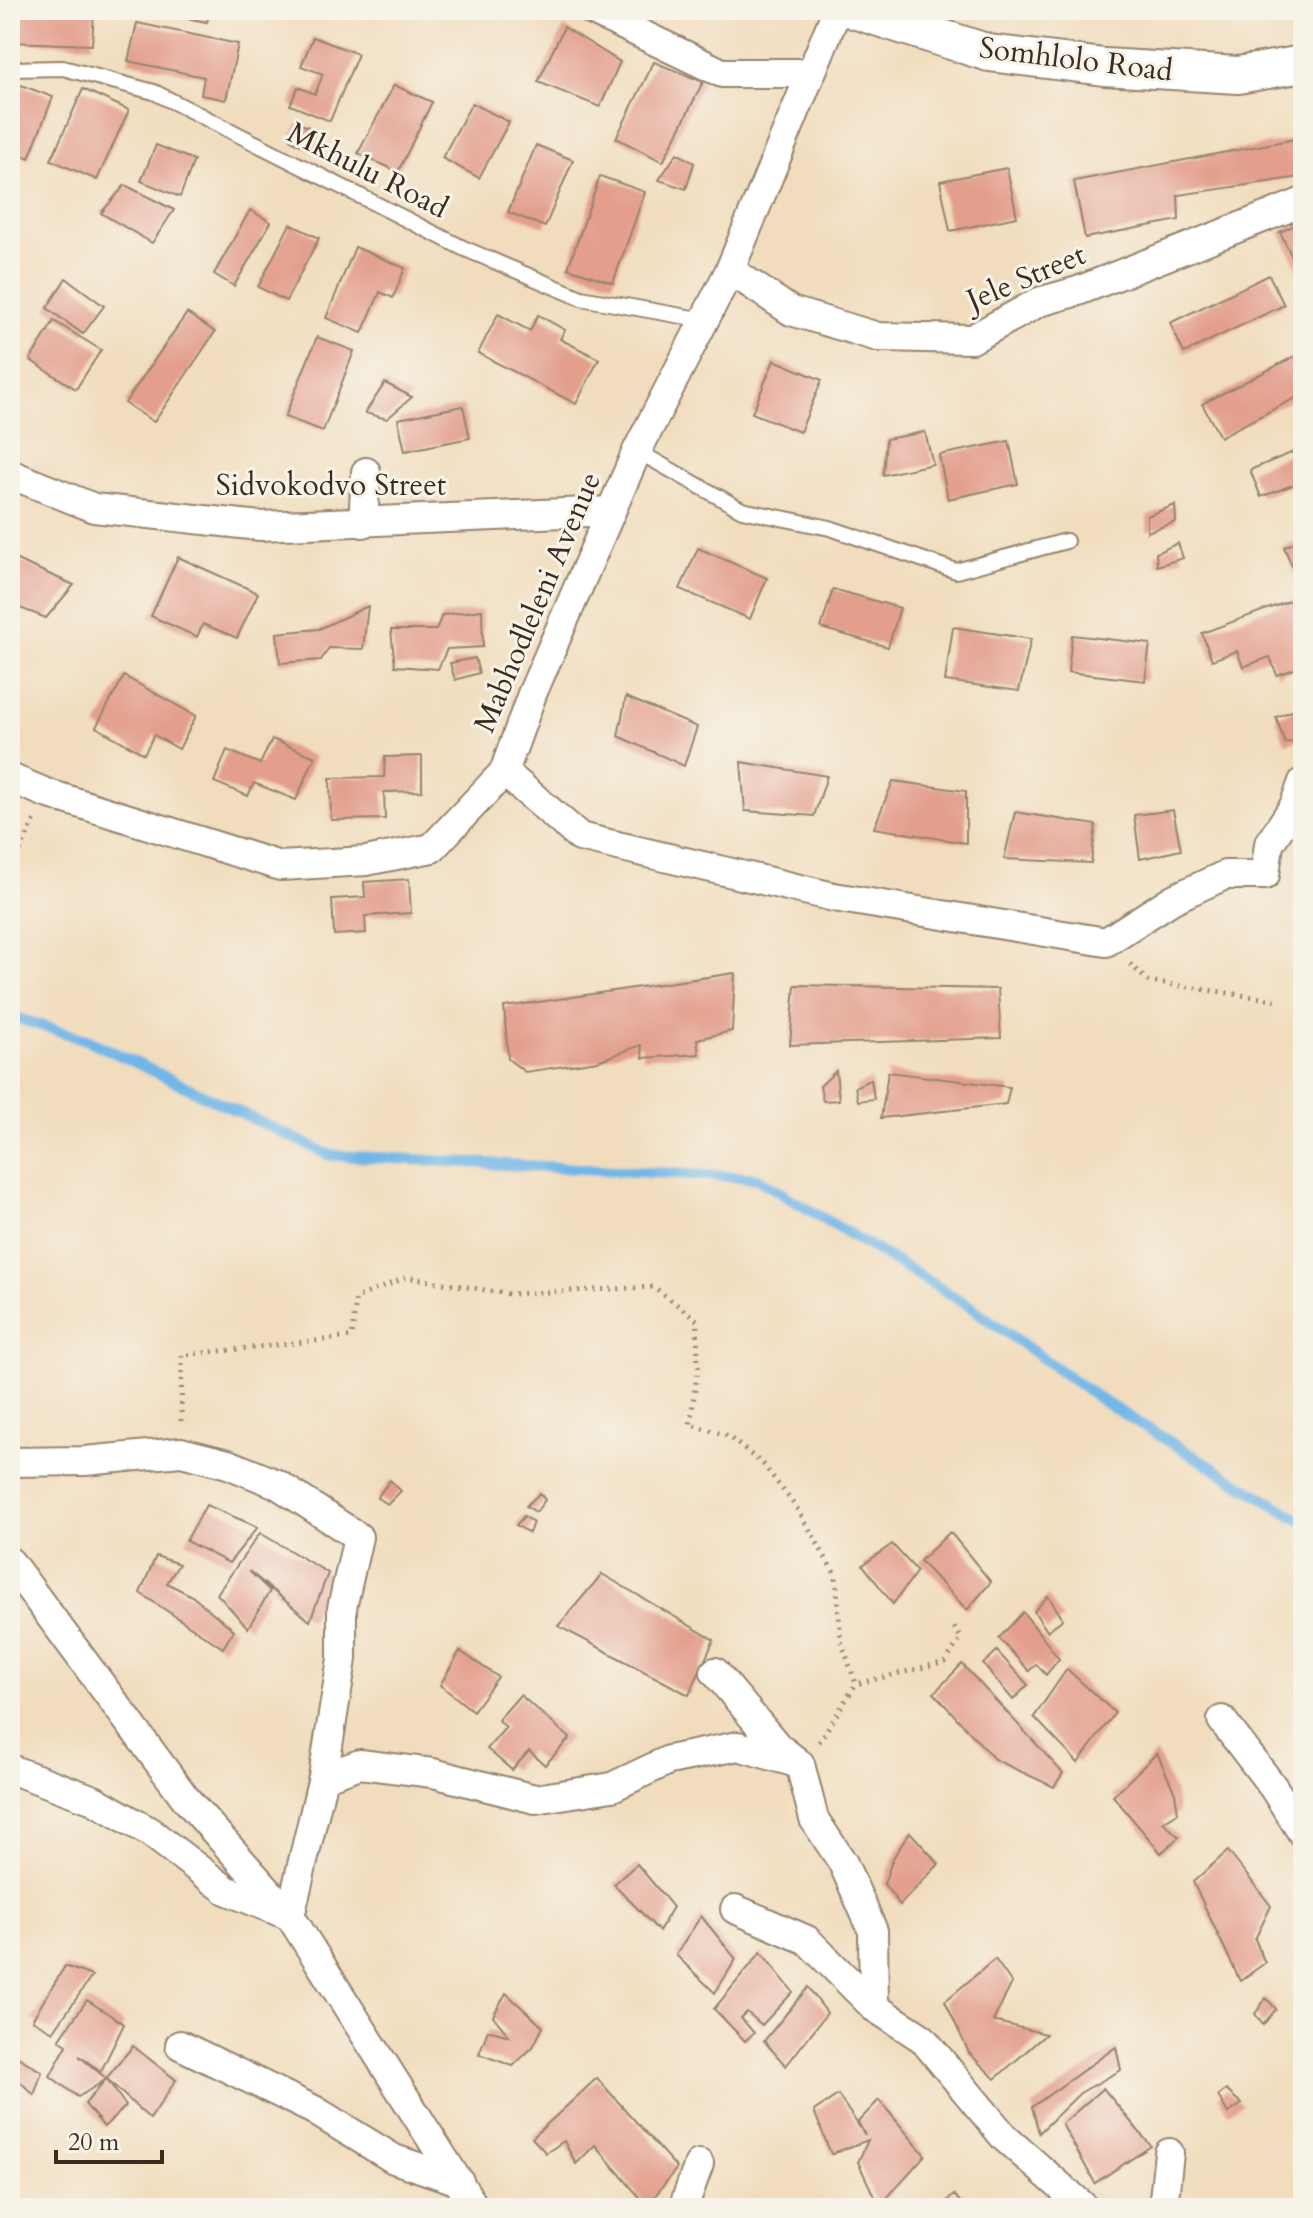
<svg xmlns="http://www.w3.org/2000/svg" width="1313" height="2218" font-family="Cardo,serif">
	<rect width="100%" height="100%" fill="#f7f3e8"/>
	<filter id="ink" filterUnits="userSpaceOnUse"><feTurbulence type="fractalNoise" baseFrequency=".0125" numOctaves="2"/><feDisplacementMap in="SourceGraphic" scale="16" xChannelSelector="R" yChannelSelector="G"/><feConvolveMatrix kernelMatrix="1 2 1 2 8 2 1 2 1" color-interpolation-filters="sRGB"/></filter>
	<filter id="wash" filterUnits="userSpaceOnUse"><feTurbulence type="fractalNoise" baseFrequency=".006" numOctaves="4" result="noise"/><feDisplacementMap in="SourceGraphic" scale="32" xChannelSelector="R" yChannelSelector="G"/><feGaussianBlur stdDeviation="1.8" result="paint"/><feColorMatrix in="noise" values="0 0 0 0 0 0 0 0 0 0 0 0 0 0 0 0 0 1.4 0 .05"/><feComposite in="paint" operator="in"/></filter>
	<g filter="url(#wash)">
		<rect width="100%" height="100%" fill="#f1ddbe"/>
		<g fill="none" stroke-linecap="round" stroke-linejoin="round">
			<polyline stroke="#70b6e7" stroke-width="11" points="10,1016 88,1040 329,1155 756,1178 968,1305 1104,1402 1303,1522"/>
		</g>
		<g id="blocks">
			<g fill="#e39e8c">
				<polygon points="10,10 94,10 92,45 10,42"/>
				<polygon points="182,10 210,10 207,22 180,17"/>
				<polygon points="137,23 238,44 226,100 201,95 204,77 128,61"/>
				<polygon points="564,27 620,62 600,107 538,82"/>
				<polygon points="313,37 358,54 330,121 290,105 298,87 315,94 323,74 301,66"/>
				<polygon points="654,62 703,82 663,162 616,138"/>
				<polygon points="10,81 53,97 29,158 10,150"/>
				<polygon points="394,85 432,102 398,172 358,153"/>
				<polygon points="83,89 129,110 97,180 51,160"/>
				<polygon points="472,103 509,122 479,178 442,158"/>
				<polygon points="298,123 318,131 316,153 291,140"/>
				<polygon points="1295,139 1301,177 1178,195 1179,220 1085,238 1074,181"/>
				<polygon points="156,145 194,160 180,197 141,181"/>
				<polygon points="536,145 573,160 545,227 508,212"/>
				<polygon points="677,153 694,163 686,189 659,180"/>
				<polygon points="1007,168 1017,217 950,231 940,181"/>
				<polygon points="600,176 645,192 613,283 568,268"/>
				<polygon points="125,185 174,210 152,243 101,213"/>
				<polygon points="250,210 271,222 234,286 214,274"/>
				<polygon points="1303,221 1303,280 1280,232"/>
				<polygon points="290,224 319,238 286,301 258,287"/>
				<polygon points="355,247 405,268 393,298 380,292 362,333 326,318"/>
				<polygon points="1269,275 1284,305 1184,353 1170,323"/>
				<polygon points="66,278 104,306 83,334 47,308"/>
				<polygon points="187,313 215,332 154,422 125,403"/>
				<polygon points="498,314 530,331 538,315 565,330 560,339 599,359 576,404 478,353"/>
				<polygon points="54,321 101,350 76,389 30,360"/>
				<polygon points="317,337 354,351 323,431 285,417"/>
				<polygon points="1303,352 1303,394 1220,437 1202,404"/>
				<polygon points="774,360 822,380 800,432 752,413"/>
				<polygon points="385,383 412,397 387,419 365,413"/>
				<polygon points="463,406 470,438 405,451 398,419"/>
				<polygon points="925,432 933,464 883,475 886,439"/>
				<polygon points="1009,441 1018,484 948,499 939,455"/>
				<polygon points="1303,448 1303,481 1261,497 1250,470"/>
				<polygon points="1175,505 1176,522 1147,532 1147,516"/>
				<polygon points="1303,539 1303,569 1295,573 1284,547"/>
				<polygon points="1178,543 1183,558 1157,566 1156,553"/>
				<polygon points="698,548 767,578 750,619 680,589"/>
				<polygon points="10,557 74,585 46,618 10,604"/>
				<polygon points="178,557 258,593 237,638 203,624 197,637 151,616"/>
				<polygon points="833,589 900,608 888,647 821,628"/>
				<polygon points="1303,596 1303,666 1277,675 1270,657 1243,667 1237,651 1212,660 1202,633"/>
				<polygon points="368,606 363,649 329,648 321,660 280,663 277,633 319,629"/>
				<polygon points="482,610 483,647 447,649 438,669 395,666 391,630 436,630 442,615"/>
				<polygon points="953,627 1031,639 1019,691 945,681"/>
				<polygon points="1072,635 1150,644 1145,681 1068,672"/>
				<polygon points="475,658 479,673 455,680 450,663"/>
				<polygon points="124,676 196,716 179,749 154,735 144,754 96,727"/>
				<polygon points="626,697 697,727 684,766 618,736"/>
				<polygon points="1300,708 1303,740 1285,743 1276,717"/>
				<polygon points="272,739 315,757 296,800 254,783 248,796 214,782 227,750 260,764"/>
				<polygon points="422,756 422,791 384,792 385,819 331,820 330,778 384,777 385,757"/>
				<polygon points="741,762 827,776 814,816 745,811"/>
				<polygon points="893,781 966,791 966,843 874,828"/>
				<polygon points="1173,810 1181,850 1140,859 1134,815"/>
				<polygon points="1015,812 1096,825 1091,863 1004,859"/>
				<polygon points="409,879 411,913 365,916 366,933 334,935 332,899 365,897 364,882"/>
				<polygon points="735,973 732,1031 697,1039 699,1054 643,1058 641,1045 598,1061 525,1072 508,1059 504,1007"/>
				<polygon points="795,985 998,989 1001,1038 790,1045"/>
				<polygon points="836,1071 839,1100 823,1101 820,1086"/>
				<polygon points="888,1072 1010,1087 1006,1104 881,1118"/>
				<polygon points="871,1079 874,1099 858,1101 855,1087"/>
				<polygon points="390,1480 401,1491 388,1504 377,1498"/>
				<polygon points="540,1493 545,1500 536,1512 526,1506"/>
				<polygon points="206,1505 258,1527 229,1563 186,1541"/>
				<polygon points="524,1516 533,1522 529,1533 516,1525"/>
				<polygon points="950,1532 991,1582 967,1610 920,1561"/>
				<polygon points="260,1533 328,1573 310,1621 249,1571 270,1591 248,1628 217,1594"/>
				<polygon points="892,1544 917,1571 893,1604 863,1565"/>
				<polygon points="156,1556 179,1564 167,1583 192,1596 234,1630 223,1648 140,1593"/>
				<polygon points="602,1574 714,1640 689,1695 558,1626"/>
				<polygon points="1048,1596 1063,1619 1047,1631 1034,1611"/>
				<polygon points="1023,1612 1059,1659 1046,1675 1036,1664 1029,1671 999,1638"/>
				<polygon points="460,1651 498,1677 473,1711 440,1685"/>
				<polygon points="997,1651 1028,1685 1013,1700 983,1664"/>
				<polygon points="962,1664 1063,1773 1054,1787 994,1759 934,1693"/>
				<polygon points="1067,1669 1115,1713 1078,1763 1034,1717"/>
				<polygon points="520,1695 570,1738 545,1765 529,1751 512,1770 487,1749 506,1727 498,1720"/>
				<polygon points="1157,1753 1175,1793 1178,1813 1163,1822 1179,1837 1161,1853 1113,1796"/>
				<polygon points="910,1832 939,1864 900,1905 884,1884 893,1858"/>
				<polygon points="1228,1851 1271,1906 1255,1939 1265,1963 1240,1981 1193,1882"/>
				<polygon points="637,1864 673,1907 659,1931 614,1884"/>
				<polygon points="701,1916 736,1959 715,1993 676,1955"/>
				<polygon points="761,1952 793,1992 762,2025 747,2012 741,2018 754,2033 745,2041 714,2009"/>
				<polygon points="995,1959 1012,1983 993,2021 1046,2034 995,2079 969,2053 945,2001"/>
				<polygon points="65,1966 92,1976 53,2032 32,2020"/>
				<polygon points="808,1987 827,2013 786,2066 764,2041"/>
				<polygon points="506,1993 543,2027 533,2047 513,2066 479,2054 488,2030 509,2036 493,2016"/>
				<polygon points="1266,1998 1276,2009 1263,2025 1255,2014"/>
				<polygon points="87,2000 124,2024 101,2071 79,2056 107,2079 78,2097 50,2076 67,2045 59,2040"/>
				<polygon points="1301,2012 1303,2015 1303,2037 1293,2021"/>
				<polygon points="133,2046 176,2080 150,2119 107,2079 126,2106 104,2127 85,2104"/>
				<polygon points="1116,2047 1121,2070 1080,2093 1039,2133 1032,2107"/>
				<polygon points="18,2057 42,2072 34,2095 12,2074"/>
				<polygon points="597,2078 677,2168 647,2206 595,2145 576,2164 564,2141 546,2153 532,2138"/>
				<polygon points="1103,2088 1151,2146 1095,2183 1062,2124"/>
				<polygon points="1226,2090 1242,2104 1228,2113 1218,2096"/>
				<polygon points="838,2095 865,2135 858,2122 879,2100 925,2155 879,2207 858,2162 868,2140 831,2154 814,2111"/>
				<polygon points="954,2195 966,2208 939,2208"/>
			</g>
		</g>
	</g>
	<g filter="url(#ink)">
		<use href="#blocks" fill-opacity="0" stroke="#96846e" stroke-width="2"/>
		<g fill="none" stroke-linecap="round" stroke-linejoin="round">
			<g stroke="#96846e" stroke-width="18">
				<g id="service">
					<polyline points="10,69 63,68 154,92 463,248 581,298 704,320"/>
					<polyline points="637,451 742,510 830,528 956,571 1066,541"/>
				</g>
			</g>
			<g stroke="#96846e" stroke-width="32">
				<g id="minor">
					<polyline points="591,10 722,73 810,73"/>
					<polyline points="837,10 730,270 637,451 532,694 504,772 580,837 834,897 1106,942 1173,899 1225,875 1265,875 1269,844 1294,806 1303,782"/>
					<polyline points="730,270 791,311 878,337 972,339 1039,302 1078,291 1303,202"/>
					<polyline points="10,474 94,508 260,526 611,511"/>
					<polyline points="363,523 366,472"/>
					<polyline points="10,778 46,793 280,866 366,861 432,848 504,772"/>
					<polyline points="10,1462 85,1461 181,1452 228,1464 277,1484 358,1537 342,1608 342,1659 323,1777 290,1916 226,1890 150,1832 94,1800 10,1769"/>
					<polyline points="10,1562 186,1799 290,1916 475,2208"/>
					<polyline points="715,1672 778,1747 796,1761"/>
					<polyline points="1222,1720 1273,1787 1303,1834"/>
					<polyline points="323,1777 360,1764 433,1773 535,1799 612,1787 669,1760 738,1746 800,1764 814,1819 843,1863 873,1931 874,2007"/>
					<polyline points="735,1909 807,1940 874,2007 922,2038 1005,2138 1085,2208"/>
					<polyline points="180,2045 314,2110 394,2159 459,2181"/>
					<polyline points="683,2208 699,2164"/>
					<polyline points="1163,2208 1169,2153"/>
				</g>
			</g>
			<g stroke="#96846e" stroke-width="40">
				<polyline id="tertiary" points="854,10 989,53 1104,67 1238,75 1303,64"/>
			</g>
			<g stroke="#96846e" stroke-width="5" stroke-dasharray="2 6" stroke-linecap="butt">
				<polyline points="10,873 35,819"/>
				<polyline points="1130,964 1148,981 1281,1001"/>
				<polyline points="181,1421 182,1355 352,1337 356,1298 407,1277 509,1294 654,1287 697,1320 698,1367 690,1425 725,1434 763,1464 799,1511 836,1576 841,1641 856,1684"/>
				<polyline points="819,1742 856,1684 945,1662 961,1638 954,1627"/>
			</g>
			<use href="#service" stroke="#fff" stroke-width="14"/>
			<use href="#minor" stroke="#fff" stroke-width="28"/>
			<use href="#tertiary" stroke="#fff" stroke-width="36"/>
		</g>
	</g>
	<g text-anchor="middle" stroke-width="6" stroke-linejoin="round" paint-order="stroke">
		<g font-size="30" fill="#3b2a1e" stroke="#f7f3e8">
			<text transform="translate(1076 59) rotate(7)" y="10">Somhlolo Road</text>
			<text transform="translate(368 170) rotate(27)" y="10">Mkhulu Road</text>
			<text transform="translate(1026 277) rotate(-23)" y="10">Jele Street</text>
			<text x="331" y="495">Sidvokodvo Street</text>
			<text transform="translate(537 602) rotate(-67)" y="10">Mabhodleleni Avenue</text>
		</g>
	</g>
	<rect width="1313" height="2218" fill="none" stroke="#f7f3e8" stroke-width="40"/>
	<path d="M56 2150v12h106v-12" fill="none" stroke="#3b2a1e" stroke-width="4"/>
	<text x="68" y="2150" font-size="24" fill="#3b2a1e" stroke="#f7f3e8" stroke-width="6" paint-order="stroke">20 m</text>
</svg>
